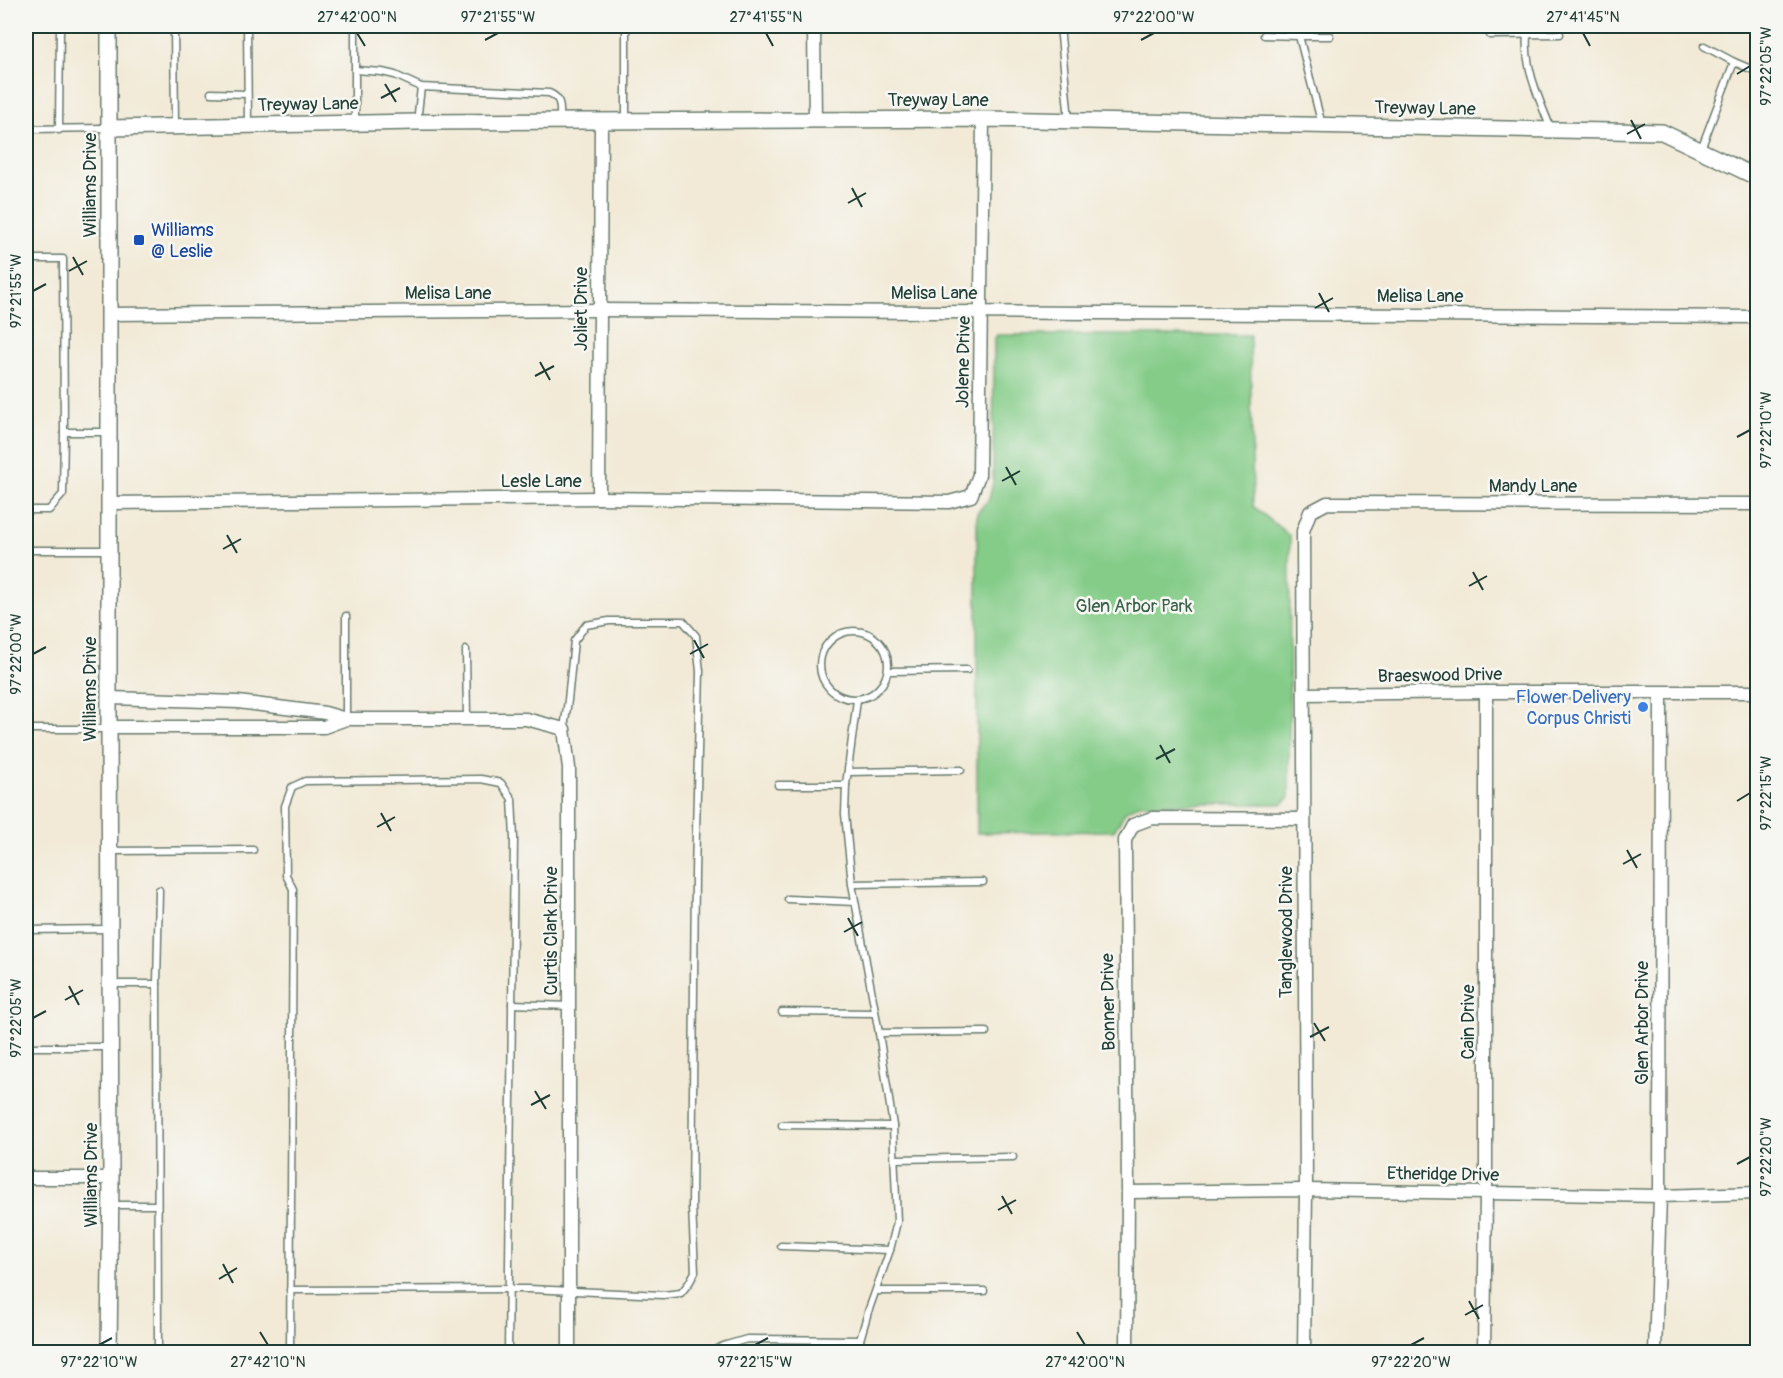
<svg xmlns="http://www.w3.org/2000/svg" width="1783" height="1378" font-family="Pangolin,sans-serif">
	<rect width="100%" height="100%" fill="#f6f6f2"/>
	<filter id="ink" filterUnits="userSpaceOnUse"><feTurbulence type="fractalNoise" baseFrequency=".0167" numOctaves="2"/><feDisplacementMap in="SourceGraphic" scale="12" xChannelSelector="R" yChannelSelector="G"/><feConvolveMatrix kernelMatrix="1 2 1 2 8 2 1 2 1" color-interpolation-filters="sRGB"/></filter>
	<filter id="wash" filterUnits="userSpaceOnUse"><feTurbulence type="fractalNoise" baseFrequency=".008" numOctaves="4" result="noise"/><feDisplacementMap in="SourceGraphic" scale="24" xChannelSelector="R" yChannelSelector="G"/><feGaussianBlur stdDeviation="1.35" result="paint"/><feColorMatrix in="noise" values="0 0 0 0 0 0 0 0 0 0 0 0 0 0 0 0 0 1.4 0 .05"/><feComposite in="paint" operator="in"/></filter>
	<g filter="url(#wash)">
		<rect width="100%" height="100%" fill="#f2ead7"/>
		<polygon fill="#84cc88" stroke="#52845e" stroke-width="1.5" points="997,335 1250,335 1253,506 1290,536 1289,798 1282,804 1139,804 1126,811 1114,831 977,833 977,513 989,499 993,482 994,340"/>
	</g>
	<g filter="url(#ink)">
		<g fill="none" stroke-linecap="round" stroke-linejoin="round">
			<g stroke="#697a6d" stroke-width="9">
				<g id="service">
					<polyline points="174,26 175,126"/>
					<polyline points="247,26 248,124"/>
					<polyline points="626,26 626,119"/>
					<polyline points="1060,26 1069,120"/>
					<path d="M1527 34C1524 68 1539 98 1551 129"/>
					<polyline points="1264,35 1299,36 1322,125"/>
					<polyline points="1490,35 1560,34"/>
					<polyline points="1299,36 1330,36"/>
					<polyline points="1734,62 1758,72"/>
					<path d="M355 70 382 72 395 75 421 87 549 93C562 98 560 108 560 120"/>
					<polyline points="211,93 247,94"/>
					<polyline points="355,122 355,26"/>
					<polyline points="417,122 421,87"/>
					<polyline points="26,129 109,128"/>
					<polyline points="59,130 60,26"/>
					<polyline points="1701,149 1734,62 1704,46"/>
					<polyline points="26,259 63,259 64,432 109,432"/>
					<polyline points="26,510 49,510 63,494 64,432"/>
					<polyline points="26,550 109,550"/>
					<polyline points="346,616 346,719"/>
					<circle cx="854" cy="665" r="34"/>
					<polyline points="466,650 467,719"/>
					<polyline points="888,671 967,670"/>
					<polyline points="857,700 846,785 845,814 852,884 879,1033 893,1126 897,1222 890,1250 868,1312 860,1340 860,1352"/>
					<polyline points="26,729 109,729"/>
					<polyline points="848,772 961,770"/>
					<polyline points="778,785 846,785"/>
					<polyline points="111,851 253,850"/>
					<polyline points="852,884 983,882"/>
					<polyline points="788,899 855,902"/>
					<polyline points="26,930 109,929"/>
					<polyline points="111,984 157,984 158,1352"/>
					<polyline points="157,984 159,890"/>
					<polyline points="512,1004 569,1006"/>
					<polyline points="782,1012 874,1013"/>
					<polyline points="879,1033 986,1032"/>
					<polyline points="26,1047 111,1047"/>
					<polyline points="782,1125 893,1126"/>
					<polyline points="895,1159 1013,1157"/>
					<polyline points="111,1205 157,1205"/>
					<polyline points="781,1246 890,1250"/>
					<polyline points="290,1290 529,1289 663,1295 681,1293 689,1283 695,1272 692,1207 695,873 700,671 696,636 683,621 609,621 586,625 574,641 568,700 564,729"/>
					<polyline points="877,1291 984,1291"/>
					<polyline points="290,1352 293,889 286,875 285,806 292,787 305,781 481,779 501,783 512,799 514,838 508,1352"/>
					<polyline points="712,1352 723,1346 747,1339 860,1340"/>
				</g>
			</g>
			<g stroke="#697a6d" stroke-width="15">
				<g id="minor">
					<polyline points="814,26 815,120"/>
					<polyline points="110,314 599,310 1758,317"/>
					<polyline points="599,498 601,120"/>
					<polyline points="110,503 599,498 949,502 971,496 979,475 983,119"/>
					<polyline points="1304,694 1486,692 1758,692"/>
					<polyline points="110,698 238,702 325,713 346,719 526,719 564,729 569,768 569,1352"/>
					<polyline points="110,727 324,727 346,719"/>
					<polyline points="26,1178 111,1178"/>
					<polyline points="1128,1192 1306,1190 1660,1196 1758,1193"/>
					<polyline points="1127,1352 1128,1192 1125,840 1133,825 1152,818 1303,819"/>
					<polyline points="1304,1352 1306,1190 1303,531 1310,512 1327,503 1758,504"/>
					<polyline points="1484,1352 1486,1193 1486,692"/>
					<polyline points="1655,1352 1660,1196 1661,693"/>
				</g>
			</g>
			<g stroke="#697a6d" stroke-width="18">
				<g id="tertiary">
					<polyline points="109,128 417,122 983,119 1662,132 1754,176 1758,176"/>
					<polyline points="109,1352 111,1178 109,729 109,26"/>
				</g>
			</g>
			<use href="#service" stroke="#fff" stroke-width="6"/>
			<use href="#minor" stroke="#fff" stroke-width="12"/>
			<use href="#tertiary" stroke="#fff" stroke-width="15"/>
		</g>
	</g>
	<path fill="none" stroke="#1f3d34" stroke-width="2" d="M357 33 365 46M766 33 773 46M1583 33 1590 46M485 40 498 33M1141 40 1154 33M1737 74 1750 66M385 84 396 102M381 98 400 88M1631 120 1641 139M1627 134 1645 124M852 188 862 207M848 203 866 193M73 257 83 275M69 271 87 261M33 291 46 284M1319 293 1329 312M1315 308 1333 298M540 362 550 380M535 376 554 366M1737 437 1750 430M1006 467 1016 485M1002 481 1020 471M227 535 237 553M223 549 241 539M1473 572 1483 590M1469 586 1487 576M694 640 704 658M33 654 46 647M690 654 708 644M1160 745 1170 763M1156 759 1175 749M1737 801 1750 793M381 813 391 831M377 827 395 817M1627 850 1637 868M1623 864 1641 854M848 918 858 936M844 932 862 922M69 986 79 1005M65 1000 83 990M33 1018 46 1011M1314 1023 1325 1041M1310 1037 1329 1027M535 1091 546 1109M531 1105 550 1095M1737 1164 1750 1157M1002 1196 1012 1214M998 1210 1016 1200M223 1264 233 1283M219 1279 237 1268M1469 1301 1479 1319M1465 1315 1483 1305M260 1332 268 1345M1077 1332 1085 1345M99 1345 112 1338M755 1345 768 1338M1411 1345 1424 1338"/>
	<rect fill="#1a4fb4" stroke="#f6f6f2" stroke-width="2" x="133" y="234" width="12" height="12" rx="3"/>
	<circle fill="#3f7fe0" stroke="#f6f6f2" stroke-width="2" cx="1643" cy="707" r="6"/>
	<g text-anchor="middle" stroke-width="5" stroke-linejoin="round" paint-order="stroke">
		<g font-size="18" fill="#1f3d34" stroke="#f6f6f2">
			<text x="938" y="106">Treyway Lane</text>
			<text transform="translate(308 104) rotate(-1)" y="6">Treyway Lane</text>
			<text transform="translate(1425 108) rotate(1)" y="6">Treyway Lane</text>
			<text transform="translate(90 185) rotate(-90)" y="6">Williams Drive</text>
			<text x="448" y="299">Melisa Lane</text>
			<text x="934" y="299">Melisa Lane</text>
			<text x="1420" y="302">Melisa Lane</text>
			<text transform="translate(581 309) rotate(-90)" y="6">Joliet Drive</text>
			<text transform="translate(963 362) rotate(-89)" y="6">Jolene Drive</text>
			<text x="541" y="487">Lesle Lane</text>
			<text x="1533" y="492">Mandy Lane</text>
			<text transform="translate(1440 675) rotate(-1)" y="6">Braeswood Drive</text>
			<text transform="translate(90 689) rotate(-90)" y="6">Williams Drive</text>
			<text transform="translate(551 931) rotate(-90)" y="6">Curtis Clark Drive</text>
			<text transform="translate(1286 932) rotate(-90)" y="6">Tanglewood Drive</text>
			<text transform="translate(1108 1002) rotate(-91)" y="6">Bonner Drive</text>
			<text transform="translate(1468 1022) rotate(-90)" y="6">Cain Drive</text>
			<text transform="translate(1642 1023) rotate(-90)" y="6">Glen Arbor Drive</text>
			<text transform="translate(1443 1174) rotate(1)" y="6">Etheridge Drive</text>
			<text transform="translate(91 1175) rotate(-90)" y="6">Williams Drive</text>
		</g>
		<g font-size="18" fill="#164399" stroke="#f6f6f2" text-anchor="start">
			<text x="151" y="236">Williams<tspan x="151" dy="21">@ Leslie</tspan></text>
		</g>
		<g font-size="18" fill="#386149" stroke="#f6f6f2">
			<text x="1134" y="612">Glen Arbor Park</text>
		</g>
		<g font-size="18" fill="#366cbe" stroke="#f6f6f2" text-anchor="end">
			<text x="1631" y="703">Flower Delivery<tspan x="1631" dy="21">Corpus Christi</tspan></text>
		</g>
	</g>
	<rect width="1783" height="1378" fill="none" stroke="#f6f6f2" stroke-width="66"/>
	<rect x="33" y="33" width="1717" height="1312" fill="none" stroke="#1f3d34" stroke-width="2"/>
	<g font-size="15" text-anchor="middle" fill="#1f3d34">
		<text x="357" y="22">27°42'00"N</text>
		<text x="498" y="22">97°21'55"W</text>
		<text x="766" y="22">27°41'55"N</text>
		<text x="1154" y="22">97°22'00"W</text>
		<text x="1583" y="22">27°41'45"N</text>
		<text transform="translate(1766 66) rotate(-90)" y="5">97°22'05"W</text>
		<text transform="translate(16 291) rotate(-90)" y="5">97°21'55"W</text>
		<text transform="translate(1766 430) rotate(-90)" y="5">97°22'10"W</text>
		<text transform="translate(16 654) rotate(-90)" y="5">97°22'00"W</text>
		<text transform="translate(1766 793) rotate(-90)" y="5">97°22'15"W</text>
		<text transform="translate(16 1018) rotate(-90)" y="5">97°22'05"W</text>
		<text transform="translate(1766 1157) rotate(-90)" y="5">97°22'20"W</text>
		<text x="99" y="1367">97°22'10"W</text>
		<text x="268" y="1367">27°42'10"N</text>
		<text x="755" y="1367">97°22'15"W</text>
		<text x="1085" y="1367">27°42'00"N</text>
		<text x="1411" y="1367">97°22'20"W</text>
	</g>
</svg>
